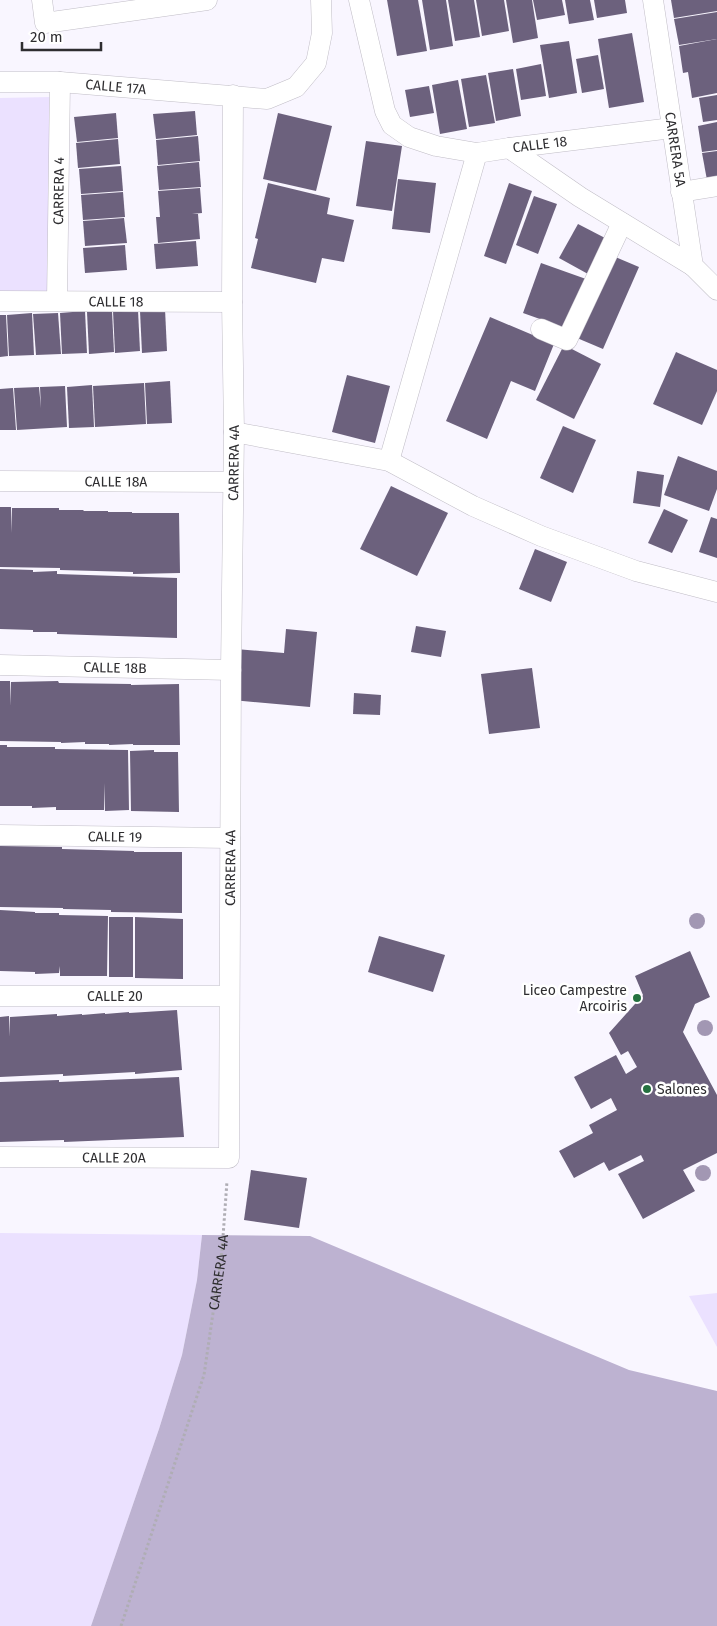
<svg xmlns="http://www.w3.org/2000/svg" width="717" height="1626" font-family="'Fira Sans',sans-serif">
	<rect width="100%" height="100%" fill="#f9f6ff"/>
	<g fill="#ebe1ff">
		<polygon points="51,97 52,294 0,294 0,98"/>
		<polygon points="0,1233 202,1235 197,1280 182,1355 159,1429 91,1626 0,1626"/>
		<polygon points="717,1293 717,1347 689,1296"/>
	</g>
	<polygon fill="#bdb2d1" points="202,1235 310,1236 629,1370 717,1391 717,1626 91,1626 159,1429 182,1355 197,1280"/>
	<g fill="#6c617d">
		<polygon points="387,0 418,0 427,51 397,56"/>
		<polygon points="422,0 446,0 453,46 430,50"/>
		<polygon points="448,0 474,0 480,37 455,41"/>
		<polygon points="476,0 504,0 509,31 482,36"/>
		<polygon points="506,0 532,0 538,38 513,43"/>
		<polygon points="533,0 562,0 565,15 537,20"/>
		<polygon points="565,0 590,0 594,20 569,24"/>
		<polygon points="594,0 625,0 627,13 597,18"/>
		<polygon points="671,0 717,0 717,11 674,18"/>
		<polygon points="717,12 717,39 679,45 674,19"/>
		<polygon points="632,33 644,102 609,108 598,39"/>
		<polygon points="717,39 717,93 692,98 688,72 683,73 679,46"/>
		<polygon points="569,41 577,93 549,98 540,45"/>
		<polygon points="598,55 604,89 582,93 576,59"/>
		<polygon points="541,64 546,96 521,100 516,69"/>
		<polygon points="513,69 521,116 496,121 488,73"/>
		<polygon points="486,75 495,123 469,127 461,79"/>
		<polygon points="458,80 467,129 440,134 432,85"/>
		<polygon points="429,86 434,113 410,117 405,90"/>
		<polygon points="717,95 717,120 703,122 699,98"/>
		<polygon points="195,111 197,135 156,139 153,114"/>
		<polygon points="116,113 118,138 77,142 74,117"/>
		<polygon points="278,113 332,126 316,191 263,179"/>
		<polygon points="717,122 717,150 702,152 698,126"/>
		<polygon points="198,136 200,161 158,165 156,140"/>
		<polygon points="118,139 120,164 78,168 76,143"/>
		<polygon points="366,141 402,146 392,211 356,206"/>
		<polygon points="717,151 717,178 707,180 702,153"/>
		<polygon points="199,162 201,187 159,190 157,166"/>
		<polygon points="121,166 123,191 81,194 79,169"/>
		<polygon points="398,179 436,183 430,233 392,229"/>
		<polygon points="268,183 330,198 327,214 354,220 344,262 322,258 316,283 251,268 258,239 255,238"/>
		<polygon points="509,183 532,191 506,264 484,256"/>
		<polygon points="200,188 202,213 192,214 198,214 200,239 158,243 156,217 160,217 158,191"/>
		<polygon points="123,192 125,217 83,220 81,195"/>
		<polygon points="534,196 557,204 538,254 516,245"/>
		<polygon points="124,218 127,243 85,246 83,221"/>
		<polygon points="578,224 607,239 588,274 559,258"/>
		<polygon points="196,241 198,266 156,269 154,244"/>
		<polygon points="125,245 127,270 85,273 83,248"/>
		<polygon points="613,256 639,267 603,349 577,338"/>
		<polygon points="541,263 586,279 568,329 523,313"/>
		<polygon points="165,309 167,351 142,353 140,311"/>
		<polygon points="138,310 140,351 115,353 113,311"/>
		<polygon points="85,311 87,353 62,354 60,313"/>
		<polygon points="112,311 114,352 89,354 87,312"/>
		<polygon points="32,313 34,355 9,356 7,315"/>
		<polygon points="58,313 61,354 36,355 33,314"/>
		<polygon points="0,315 6,315 8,356 0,357"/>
		<polygon points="490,317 554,344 535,391 511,381 487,439 446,421"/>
		<polygon points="564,345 601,364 574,419 536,400"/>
		<polygon points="676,352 717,370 717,391 702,425 653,404"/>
		<polygon points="347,375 390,386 375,443 332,432"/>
		<polygon points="170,381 172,423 147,424 145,383"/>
		<polygon points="144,383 146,424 95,427 93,386"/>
		<polygon points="92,385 94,427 69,428 67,387"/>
		<polygon points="65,386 67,427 17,430 14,388 39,387 41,408 40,387"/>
		<polygon points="13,388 16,430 0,430 0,389"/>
		<polygon points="563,426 596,440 573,493 540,478"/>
		<polygon points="678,456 717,471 717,489 709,511 664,495"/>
		<polygon points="637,471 664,475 660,507 633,503"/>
		<polygon points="391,486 448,513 417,576 360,549"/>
		<polygon points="0,507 11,507 11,533 12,508 59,508 59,510 83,510 84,511 108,511 108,512 132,512 132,513 179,513 180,573 133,574 133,572 60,570 60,568 0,567"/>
		<polygon points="664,509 688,520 672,553 648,543"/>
		<polygon points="711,517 717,519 717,558 699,552"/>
		<polygon points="535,549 567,562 551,602 519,589"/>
		<polygon points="0,569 33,570 33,572 57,571 57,574 177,578 177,638 57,634 57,632 33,632 33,630 0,629"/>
		<polygon points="416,626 446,631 441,657 411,652"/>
		<polygon points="286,629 317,632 310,707 232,700 236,649 284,653"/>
		<polygon points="532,668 540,728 489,734 481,674"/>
		<polygon points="0,681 10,681 11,706 11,682 58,681 59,683 131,684 131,685 179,684 180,745 133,745 133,744 109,745 109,744 85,744 85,742 61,743 61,742 0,741"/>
		<polygon points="354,693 381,695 380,715 353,714"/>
		<polygon points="0,745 7,745 7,747 55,747 55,749 128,750 129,810 105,811 104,783 104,810 56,810 56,807 32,808 32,806 0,806"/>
		<polygon points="154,750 154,752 178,752 179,812 131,811 130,751"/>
		<polygon points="0,846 62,847 62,849 134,851 134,852 182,852 182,913 111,912 111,910 63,909 63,908 0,907"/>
		<polygon points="0,910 35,912 35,913 59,913 59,915 108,916 107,976 60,976 60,966 59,973 35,974 35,972 0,971"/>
		<rect x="109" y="917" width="24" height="60"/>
		<polygon points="135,917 183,919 183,979 135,978"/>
		<polygon points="379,936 445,955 433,992 368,972"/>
		<polygon points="690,951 710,997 695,1004 683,1032 717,1095 717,1153 683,1170 695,1191 643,1219 618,1174 644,1161 641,1155 609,1171 604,1162 574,1178 559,1151 593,1133 589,1125 617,1110 611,1098 591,1109 574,1077 616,1055 626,1074 637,1067 628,1051 621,1055 609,1033 643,995 635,976"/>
		<polygon points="177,1010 182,1070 135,1074 135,1072 63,1076 63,1074 0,1077 0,1017 9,1016 10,1037 10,1017 57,1014 57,1016 82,1014 82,1015 105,1013 105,1014 129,1012 129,1013"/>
		<polygon points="179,1077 184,1137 64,1142 64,1140 0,1142 0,1082 59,1080 59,1082"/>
		<polygon points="251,1170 307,1178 299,1228 244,1220"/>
	</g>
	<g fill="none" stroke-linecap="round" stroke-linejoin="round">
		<g stroke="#c0bdc6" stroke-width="21">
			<g id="minor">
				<polyline points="42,0 45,23 207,0"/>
				<path id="s2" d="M359 0 385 111 392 125 409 137 436 146 477 153 509 148 672 128"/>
				<path id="s3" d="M653 0 693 266 717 290"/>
				<path id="s4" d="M0 82H60L267 99 296 87 316 63 322 33 321 0"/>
				<polyline points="509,148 580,197 693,266"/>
				<polyline points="681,192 717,186"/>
				<path id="s5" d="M0 301 232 302"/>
				<path id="s6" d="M57 301 60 82"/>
				<polyline points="541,329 567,340 622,223"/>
				<polyline points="234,432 389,461 473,506 541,536 636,571 717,592"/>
				<polyline points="389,461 477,153"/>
				<path id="s7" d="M0 481 233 482"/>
				<path id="s8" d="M0 665 231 670"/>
				<path id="s9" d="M0 835 230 838"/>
				<path id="s10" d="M0 996H229"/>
				<path id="s11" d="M0 1157 229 1158 231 670 234 432 232 302 233 95"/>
			</g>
		</g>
		<path stroke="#afadb4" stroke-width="3" stroke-dasharray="2.5 2.5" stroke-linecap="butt" id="s1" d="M121 1626 204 1375 222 1251 227 1181"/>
		<use href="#minor" stroke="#fff" stroke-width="20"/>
	</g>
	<g fill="#a297b3">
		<circle cx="697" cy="921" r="8"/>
		<circle cx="705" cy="1028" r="8"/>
		<circle cx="703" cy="1173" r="8"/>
	</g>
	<g fill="#257140" stroke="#fff" stroke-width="2">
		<circle cx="637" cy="998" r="5"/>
		<circle cx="647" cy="1089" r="5"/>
	</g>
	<g text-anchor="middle" stroke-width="5" stroke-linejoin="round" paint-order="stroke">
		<g font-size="14" fill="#2e2d30" stroke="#fff">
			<text dy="5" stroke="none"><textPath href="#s4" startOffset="116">CALLE 17A</textPath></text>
			<text dy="5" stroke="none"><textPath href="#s2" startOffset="284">CALLE 18</textPath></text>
			<text dy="5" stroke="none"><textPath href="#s3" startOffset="151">CARRERA 5A</textPath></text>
			<text dy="5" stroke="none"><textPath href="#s6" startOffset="110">CARRERA 4</textPath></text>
			<text dy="5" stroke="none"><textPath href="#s5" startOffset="116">CALLE 18</textPath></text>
			<text dy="5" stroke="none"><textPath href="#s11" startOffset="924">CARRERA 4A</textPath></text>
			<text dy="5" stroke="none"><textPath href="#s7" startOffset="116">CALLE 18A</textPath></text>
			<text dy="5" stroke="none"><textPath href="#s8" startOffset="115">CALLE 18B</textPath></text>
			<text dy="5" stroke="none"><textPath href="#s9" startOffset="115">CALLE 19</textPath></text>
			<text dy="5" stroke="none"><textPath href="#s11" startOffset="519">CARRERA 4A</textPath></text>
			<text dy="5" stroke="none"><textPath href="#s10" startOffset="115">CALLE 20</textPath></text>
			<text dy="5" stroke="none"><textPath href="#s11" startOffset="114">CALLE 20A</textPath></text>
			<text dy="5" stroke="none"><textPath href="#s1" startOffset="368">CARRERA 4A</textPath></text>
		</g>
		<g font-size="14" fill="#2e2d30" stroke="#fff" text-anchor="end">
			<text x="627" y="995">Liceo Campestre<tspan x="627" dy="16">Arcoiris</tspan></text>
			<text x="657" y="1094" text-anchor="start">Salones</text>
		</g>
	</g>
	<path d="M22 42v8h79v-8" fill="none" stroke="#2e2d30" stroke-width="2.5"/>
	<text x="30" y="42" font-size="15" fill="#2e2d30" stroke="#ffffff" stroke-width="4" paint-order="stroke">20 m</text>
</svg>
